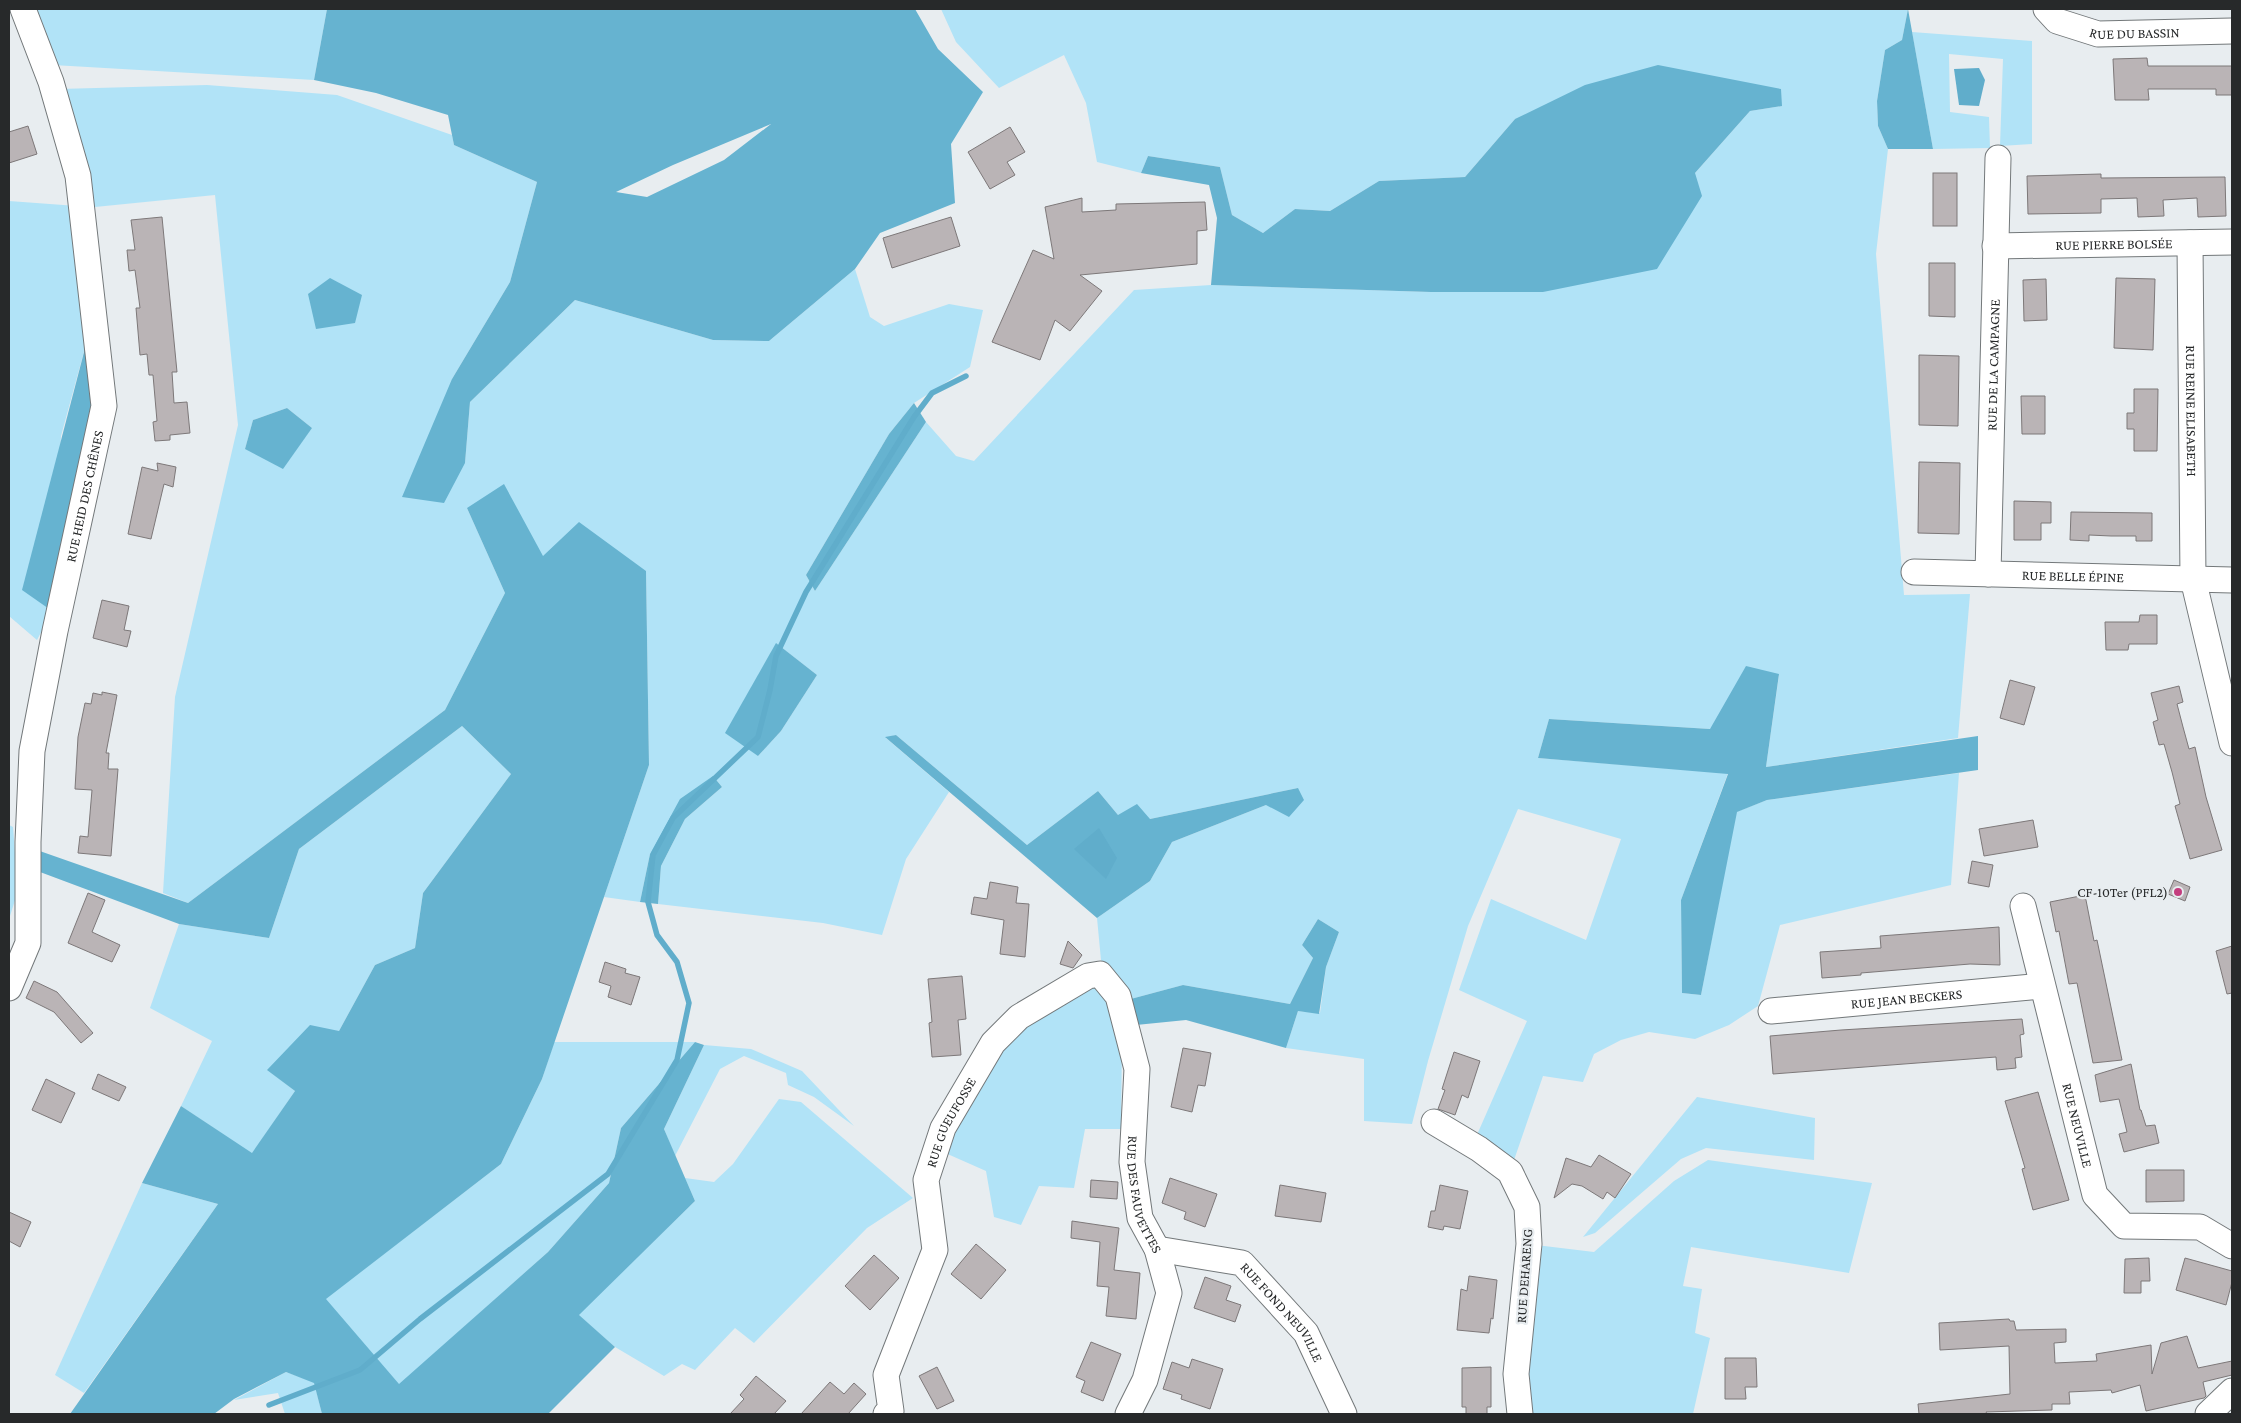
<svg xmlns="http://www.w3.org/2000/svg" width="2241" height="1423" font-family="'Crimson Pro',serif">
	<rect width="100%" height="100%" fill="#e8edf0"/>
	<g fill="#b1e3f7" fill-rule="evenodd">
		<polygon points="34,9 327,9 314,80 53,65"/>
		<path d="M941 9H1908L1902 40 1885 50 1877 101 1878 126 1888 149 1876 254 1904 595 1970 594 1958 738 1766 767 1779 675 1710 729 1549 719 1538 758 1728 773 1681 900 1682 993 1701 995 1736 812 1767 800 1959 773 1951 885 1780 925 1758 1006 1729 1025 1695 1039 1649 1032 1621 1040 1594 1054 1583 1082 1543 1076 1513 1163 1476 1137 1527 1021 1459 990 1491 899 1586 940 1621 839 1518 809 1468 926 1428 1061 1412 1124 1364 1121V1059L1286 1048 1298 1011 1320 1013 1326 967 1339 932 1318 919 1302 945 1313 958 1290 1004 1183 985 1127 1000 1101 960 1097 918 1150 881 1172 842 1266 805 1298 788 1150 819 1118 815 1098 791 1027 845 896 735 886 738 949 792 906 859 882 935 823 923 658 904 661 866 685 819 722 787 713 776 650 854 640 902 604 897 649 765 646 572 543 557 467 508 505 593 445 710 188 903 163 893 175 697 238 425 215 195 95 207 59 89 207 85 337 95 452 135 454 145 537 182 510 282 452 379 465 463 470 402 575 300 713 340 769 341 855 269 870 317 884 326 949 304 983 310 970 367 914 403 889 434 806 575 815 591 926 422 956 456 974 461 1134 290 1211 285 1431 292H1543L1695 173 1750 111 1782 106 1515 119 1465 177 1379 181 1330 211 1295 209 1263 233 1232 215 1220 167 1148 156 1141 173 1097 162 1086 103 1064 55 999 88 956 42ZM287 408 312 428 245 449 253 420ZM777 644 817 675 781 731 758 756Z"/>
		<polygon points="1912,32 2032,41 2032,144 2000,146 2003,59 1949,54 1950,112 1989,117 1990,148 1933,149"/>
		<polygon points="9,201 77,206 89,333 61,436 52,611 37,640 9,616"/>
		<polygon points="462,726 511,774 423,893 415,948 375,965 339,1031 268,1070 295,1091 252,1154 181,1106 212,1041 150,1008 179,924 269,938 299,849"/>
		<polygon points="9,825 13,827 18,891 9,919"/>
		<polygon points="1097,982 1122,1037 1121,1129 1085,1129 1074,1188 1039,1186 1021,1225 994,1217 986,1171 943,1152 998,1048 1028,1013"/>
		<polygon points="554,1042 695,1042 621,1128 609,1183 548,1252 399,1385 325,1299 501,1164 542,1079"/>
		<polygon points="704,1045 751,1049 802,1071 854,1126 814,1097 788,1085 786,1073 744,1056 720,1069 675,1156 664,1129"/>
		<polygon points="1697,1097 1815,1118 1814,1160 1706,1148 1681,1159 1595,1233 1583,1237"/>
		<polygon points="779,1099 801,1102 913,1198 867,1228 754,1343 735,1328 695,1370 682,1364 664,1376 615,1347 578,1315 695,1201 685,1178 714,1182 733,1164"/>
		<polygon points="1708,1160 1872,1183 1849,1273 1691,1247 1683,1286 1702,1289 1695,1333 1710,1338 1693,1414 1522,1414 1536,1245 1594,1252 1674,1181"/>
		<polygon points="142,1183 218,1204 84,1393 55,1375"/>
		<polygon points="286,1372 314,1382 322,1414 285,1414 278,1393 234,1400"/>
	</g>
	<g fill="#66b3d0" fill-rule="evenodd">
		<path d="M327 9H915L938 49 983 92 951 144 955 203 880 233 855 269 769 341 713 340 575 300 470 402 465 463 444 503 402 497 452 379 510 282 537 182 454 145 448 115 376 93 314 80ZM771 124 724 160 647 197 616 192 673 165Z"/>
		<polygon points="1908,9 1933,149 1888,149 1878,126 1877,101 1885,50 1902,40"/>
		<polygon points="1658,65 1781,89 1782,106 1750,111 1695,173 1702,196 1657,269 1543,292 1431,292 1211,285 1217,218 1209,185 1141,173 1148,156 1220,167 1232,215 1263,233 1295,209 1330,211 1379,181 1465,177 1515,119 1585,85"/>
		<polygon points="330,278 362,295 355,323 316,329 308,294"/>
		<polygon points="89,333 96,423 52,611 22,590"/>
		<polygon points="914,403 926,422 815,591 806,575 889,434"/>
		<polygon points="287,408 312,428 283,469 245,449 253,420"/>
		<polygon points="504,484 543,556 579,522 646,571 649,765 542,1079 501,1164 326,1299 399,1384 548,1252 609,1183 621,1128 695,1042 704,1045 664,1129 695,1201 579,1315 615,1347 548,1414 394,1414 392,1413 390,1414 322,1414 314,1383 286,1372 234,1399 214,1414 70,1414 218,1204 142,1183 181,1106 252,1153 295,1091 267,1070 310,1025 339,1031 375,965 415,948 423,893 511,774 462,726 299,849 269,938 179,924 32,869 34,849 188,903 445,710 505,593 467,508"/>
		<polygon points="776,643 817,675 781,731 758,756 725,733"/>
		<polygon points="1746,666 1779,674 1766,767 1978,736 1978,770 1767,800 1737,812 1701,995 1682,993 1681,900 1728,774 1538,758 1549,719 1710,729"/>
		<polygon points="896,735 1027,845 1098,791 1118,815 1137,804 1150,819 1298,788 1304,800 1289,817 1266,805 1172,842 1150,881 1097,918 885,737"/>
		<polygon points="713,776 722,787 685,819 661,866 658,904 640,902 650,854 680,799"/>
		<polygon points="1318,919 1339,932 1326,967 1319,1014 1298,1011 1286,1048 1186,1020 1136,1025 1127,1000 1183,985 1290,1004 1313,958 1302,945"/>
	</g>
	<g fill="#60adcb">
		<polygon points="1979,68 1985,80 1979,106 1959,105 1954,69"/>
		<polygon points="1099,828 1117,858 1106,879 1074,849"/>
	</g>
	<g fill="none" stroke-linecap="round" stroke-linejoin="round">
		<polyline stroke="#60adcb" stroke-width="5.5" points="269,1405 360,1370 420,1319 608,1174 677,1060 689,1003 677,962 657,935 648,902 653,855 673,818 758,737 770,690 776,656 806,592 914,417 932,393 966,376"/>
	</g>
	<g fill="#bab4b6" stroke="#7d7879">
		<polygon points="2147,58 2148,66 2232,66 2232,95 2216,95 2216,89 2148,89 2149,100 2115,100 2113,59"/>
		<polygon points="28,126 37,154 9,163 9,132"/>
		<polygon points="1010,127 1025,152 1007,162 1015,175 990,189 968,152"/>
		<rect x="1933" y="173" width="24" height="53"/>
		<polygon points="2101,174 2101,178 2225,177 2226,216 2198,217 2197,198 2163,200 2164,216 2138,217 2137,198 2101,199 2101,213 2028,214 2027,176"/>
		<polygon points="1082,198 1082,212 1116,210 1116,204 1205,202 1207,230 1197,231 1197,264 1080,275 1102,291 1070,331 1055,320 1040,360 992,342 1033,250 1054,259 1045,207"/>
		<polygon points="162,217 177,372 172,372 174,403 187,402 190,433 170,435 170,440 155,441 153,422 157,421 153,375 149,375 147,354 140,355 136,308 140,308 135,270 129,271 127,250 135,250 131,220"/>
		<polygon points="951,217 960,246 892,268 883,238"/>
		<polygon points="1929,263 1955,263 1955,317 1929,316"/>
		<polygon points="2116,278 2155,279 2153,350 2114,348"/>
		<polygon points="2046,279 2047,320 2024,321 2023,280"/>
		<polygon points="1919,355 1959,356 1958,426 1919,425"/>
		<polygon points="2134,389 2158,389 2157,451 2134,451 2134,429 2127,429 2127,413 2134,413"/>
		<polygon points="2021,396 2045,396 2045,434 2022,434"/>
		<polygon points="1919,462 1960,463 1959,534 1918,533"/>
		<polygon points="157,463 176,467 173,487 164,484 151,539 128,534 142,467 158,471"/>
		<polygon points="2014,501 2051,502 2051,523 2041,523 2041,540 2014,540"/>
		<polygon points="2071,512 2152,513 2152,541 2136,541 2136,536 2111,536 2089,535 2089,541 2070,540"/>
		<polygon points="102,600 129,606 124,630 131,631 127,647 93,638"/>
		<polygon points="2140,615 2157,615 2157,644 2129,644 2128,650 2106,650 2105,622 2139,622"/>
		<polygon points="2010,680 2035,687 2024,725 2000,718"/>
		<polygon points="2179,686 2183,702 2177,704 2183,727 2189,749 2195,747 2206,797 2222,850 2190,859 2175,806 2180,804 2172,772 2164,744 2159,745 2153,722 2158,720 2151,693"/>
		<polygon points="102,692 117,695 106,753 109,753 108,769 118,769 111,856 78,853 80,836 88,837 92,790 75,789 78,737 85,703 91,704 93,693 102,695"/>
		<polygon points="2033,820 2038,847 1984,856 1979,829"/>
		<polygon points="1972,861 1993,865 1989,887 1968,883"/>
		<polygon points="2174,880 2190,887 2185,901 2168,894"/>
		<polygon points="990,882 1018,887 1016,903 1029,904 1025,957 1000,954 1004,920 971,914 974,897 987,899"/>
		<polygon points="88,893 105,900 92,932 120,945 112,962 68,943"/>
		<polygon points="2085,895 2094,941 2097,940 2122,1060 2093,1063 2077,983 2069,984 2059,931 2056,932 2050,902"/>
		<polygon points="1999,927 2000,965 1970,964 1861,973 1861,975 1822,978 1820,952 1881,948 1880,936"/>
		<polygon points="1068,941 1082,955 1073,968 1060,964"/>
		<polygon points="2232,946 2232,993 2227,994 2216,951"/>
		<polygon points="605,962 626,969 625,973 640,977 631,1005 608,997 611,986 599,982"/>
		<polygon points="962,976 966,1019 958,1020 961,1055 932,1057 929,1023 932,1022 928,979"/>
		<polygon points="34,981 57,992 93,1033 81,1043 54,1012 26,998"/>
		<polygon points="2022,1019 2024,1034 2020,1035 2022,1057 2015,1058 2016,1068 1997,1070 1996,1057 1773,1074 1770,1036 1841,1030"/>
		<polygon points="1183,1048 1211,1053 1205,1086 1198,1085 1192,1112 1171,1107"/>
		<polygon points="1454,1052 1480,1061 1468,1098 1462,1095 1455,1115 1438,1109 1445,1090 1442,1089"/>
		<polygon points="2131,1064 2140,1110 2141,1110 2146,1126 2155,1125 2159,1143 2124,1152 2119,1134 2127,1132 2119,1099 2100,1102 2095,1075"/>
		<polygon points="98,1074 126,1087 119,1101 92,1089"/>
		<polygon points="46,1079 75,1093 61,1123 32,1110"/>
		<polygon points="2038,1092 2069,1200 2033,1210 2022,1169 2025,1168 2005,1101"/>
		<polygon points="1599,1155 1631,1174 1615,1198 1607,1192 1603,1199 1582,1186 1572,1184 1554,1198 1566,1158 1591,1167"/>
		<polygon points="2146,1170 2184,1170 2184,1201 2146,1202"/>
		<polygon points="1170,1178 1217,1194 1205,1227 1184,1219 1186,1212 1162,1203"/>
		<polygon points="1091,1180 1118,1182 1117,1199 1090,1197"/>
		<polygon points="1280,1185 1326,1193 1321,1222 1275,1216"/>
		<polygon points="1440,1185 1468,1191 1460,1229 1444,1226 1443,1230 1428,1227 1431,1211 1435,1211"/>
		<polygon points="9,1212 31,1222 20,1247 9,1241"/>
		<polygon points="1072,1221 1119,1228 1114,1270 1140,1273 1136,1319 1106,1316 1109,1287 1097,1286 1100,1242 1071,1238"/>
		<polygon points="976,1244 1006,1270 981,1299 951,1274"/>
		<polygon points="874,1255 899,1278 870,1310 845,1286"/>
		<polygon points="2149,1258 2150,1281 2141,1281 2141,1293 2124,1293 2125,1259"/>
		<polygon points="2185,1258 2232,1271 2232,1282 2226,1305 2176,1290"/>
		<polygon points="1469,1276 1497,1280 1493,1319 1491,1318 1489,1333 1457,1330 1461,1289 1467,1291"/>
		<polygon points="1205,1277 1231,1286 1226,1300 1241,1305 1235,1322 1194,1308"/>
		<polygon points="2009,1319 2010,1321 2014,1321 2016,1330 2066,1329 2066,1342 2054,1343 2055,1363 2097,1361 2096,1354 2151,1345 2152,1374 2161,1343 2187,1336 2198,1368 2232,1361 2232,1375 2203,1382 2206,1396 2204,1398 2146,1411 2140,1385 2112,1393 2111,1390 2069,1392 2070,1404 2052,1404 2052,1410 1986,1412 1987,1414 1919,1414 1918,1404 2010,1394 2009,1346 1940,1350 1939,1323"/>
		<polygon points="1091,1342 1121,1354 1103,1401 1081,1392 1085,1381 1076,1377"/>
		<polygon points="1725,1358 1756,1358 1757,1387 1745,1387 1746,1399 1725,1399"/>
		<polygon points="1192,1359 1223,1369 1210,1409 1181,1399 1182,1395 1163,1389 1172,1362 1189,1368"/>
		<polygon points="937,1367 954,1401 937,1409 919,1376"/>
		<polygon points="1491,1367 1491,1407 1487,1407 1487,1414 1466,1414 1466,1407 1462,1407 1462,1368"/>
		<polygon points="756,1376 786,1401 774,1414 730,1414 744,1399 740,1395"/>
		<polygon points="830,1382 844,1394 854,1383 866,1394 848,1414 801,1414"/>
	</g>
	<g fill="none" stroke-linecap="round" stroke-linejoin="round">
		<g stroke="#73787a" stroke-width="27">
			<g id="minor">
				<path id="s1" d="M2046 9 2057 21 2098 34 2232 31"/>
				<path id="s2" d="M2190 243 2193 579 2232 743"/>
				<path id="s3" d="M1995 246 2232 242"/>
				<path id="s4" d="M1914 572 2232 580"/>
				<path id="s5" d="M1988 574 1998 158"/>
				<path id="s6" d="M2023 906 2095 1195 2124 1226 2200 1227 2232 1246"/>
				<path id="s7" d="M9 988 28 943V842L32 751 55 631 104 406 78 176 51 82 23 9"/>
				<path id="s8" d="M1771 1011 2042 986"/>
				<polyline points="1434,1122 1479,1149 1510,1172 1527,1207 1529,1244 1516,1374 1520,1414"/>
				<path id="s9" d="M1157 1249 1242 1263 1306 1333 1344 1414"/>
				<path id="s10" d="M886 1414 891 1411 886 1375 935 1250 926 1180 943 1128 993 1043 1019 1017 1088 976 1100 974 1118 996 1137 1069 1132 1162 1140 1218 1157 1249 1169 1293 1145 1380 1128 1414"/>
				<polyline points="2208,1414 2232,1391"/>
			</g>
		</g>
		<use href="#minor" stroke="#fff" stroke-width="25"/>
	</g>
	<circle fill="#c43d7e" stroke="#e8edf0" stroke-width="2" cx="2178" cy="892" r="5"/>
	<g text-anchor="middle" stroke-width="4.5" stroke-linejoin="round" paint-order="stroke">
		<g font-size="14" fill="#27292a" stroke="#e8edf0">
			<text dy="5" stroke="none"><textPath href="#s1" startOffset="96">RUE DU BASSIN</textPath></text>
			<text dy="5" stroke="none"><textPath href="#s3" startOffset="119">RUE PIERRE BOLSÉE</textPath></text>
			<text dy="5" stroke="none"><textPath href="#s5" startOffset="209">RUE DE LA CAMPAGNE</textPath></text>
			<text dy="5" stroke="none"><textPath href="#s2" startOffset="168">RUE REINE ELISABETH</textPath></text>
			<text dy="5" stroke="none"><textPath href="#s7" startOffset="501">RUE HEID DES CHÊNES</textPath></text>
			<text dy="5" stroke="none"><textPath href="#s4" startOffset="159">RUE BELLE ÉPINE</textPath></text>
			<text dy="5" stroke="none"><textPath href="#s8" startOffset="136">RUE JEAN BECKERS</textPath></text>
			<text dy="5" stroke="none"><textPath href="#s10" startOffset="310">RUE GUEUFOSSE</textPath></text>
			<text dy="5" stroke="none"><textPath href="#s6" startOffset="226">RUE NEUVILLE</textPath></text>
			<text dy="5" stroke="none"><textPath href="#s10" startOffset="761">RUE DES FAUVETTES</textPath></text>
			<text transform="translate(1524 1276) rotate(-86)" y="5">RUE DEHARENG</text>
			<text dy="5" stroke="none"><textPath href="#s9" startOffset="150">RUE FOND NEUVILLE</textPath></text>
		</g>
		<g font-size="14" fill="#27292a" stroke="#e8edf0" text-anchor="end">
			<text x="2168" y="897">CF-10Ter (PFL2)</text>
		</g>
	</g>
	<rect width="2241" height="1423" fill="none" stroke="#27292a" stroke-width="20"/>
</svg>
